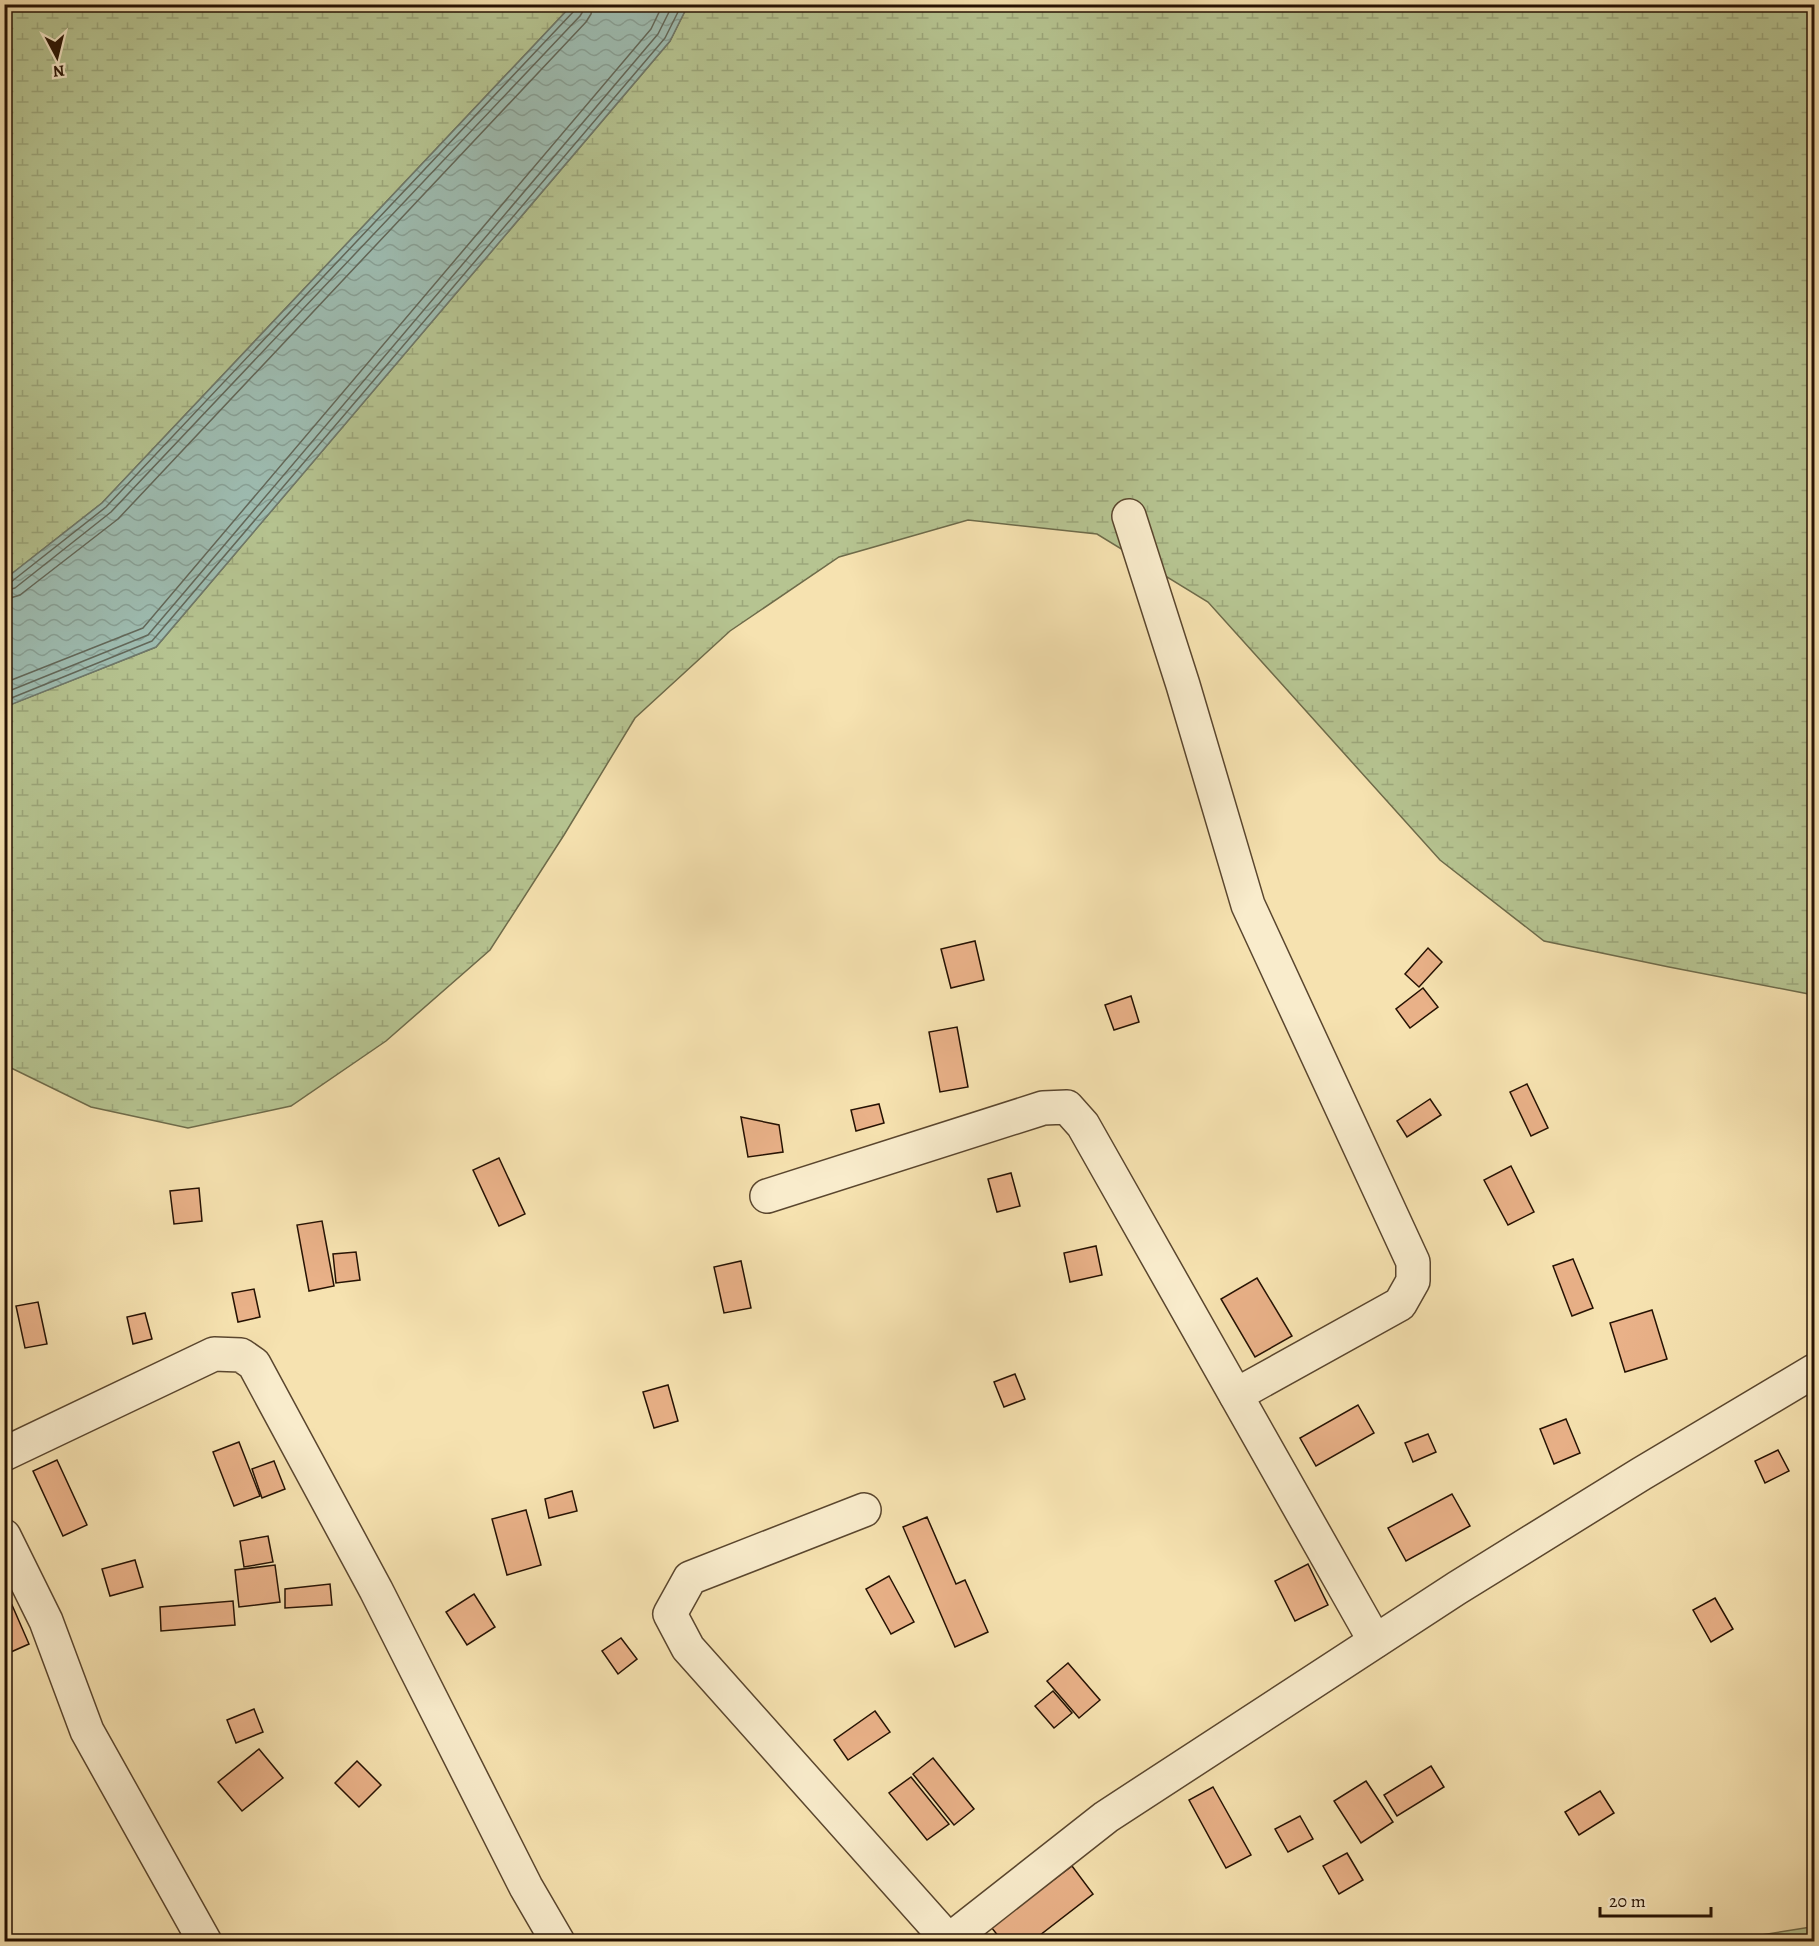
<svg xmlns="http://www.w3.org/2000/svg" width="1819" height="1946" font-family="Alegreya,serif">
	<defs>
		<pattern id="wetland-marsh" width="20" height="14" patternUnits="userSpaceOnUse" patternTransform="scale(1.5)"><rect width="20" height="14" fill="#b6c491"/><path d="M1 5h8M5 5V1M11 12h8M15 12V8" fill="none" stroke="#9ca77b"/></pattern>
		<pattern id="water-waves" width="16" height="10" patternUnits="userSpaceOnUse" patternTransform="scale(1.5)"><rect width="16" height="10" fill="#9ebdb2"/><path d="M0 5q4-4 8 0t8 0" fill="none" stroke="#88a197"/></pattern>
	</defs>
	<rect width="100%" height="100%" fill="#f6e2b0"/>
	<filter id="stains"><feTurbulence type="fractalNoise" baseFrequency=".00333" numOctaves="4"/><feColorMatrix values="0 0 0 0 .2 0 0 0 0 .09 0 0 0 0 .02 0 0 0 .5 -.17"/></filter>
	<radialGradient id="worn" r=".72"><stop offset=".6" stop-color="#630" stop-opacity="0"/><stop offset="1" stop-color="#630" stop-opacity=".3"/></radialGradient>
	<g fill="url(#wetland-marsh)" stroke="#6e6b4a" stroke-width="1.5">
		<polygon points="5,5 572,5 102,503 5,579"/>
		<polygon points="688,5 1814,5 1814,995 1669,967 1544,941 1440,860 1208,602 1097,534 968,520 839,557 730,631 635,718 564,835 490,950 386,1041 291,1106 188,1128 91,1107 5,1065 4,707 156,647 670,41"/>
		<polygon points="1814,1926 1814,1941 1724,1941 1811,1927"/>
	</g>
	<polygon fill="url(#water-waves)" stroke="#6e796c" stroke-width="1.5" points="572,5 688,5 670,41 156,647 5,707 5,579 102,503"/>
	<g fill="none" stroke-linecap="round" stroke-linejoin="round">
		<g stroke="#62685a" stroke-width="1.5">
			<polyline points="4,583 11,582 106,507 574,11 576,4"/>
			<polyline points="4,591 15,588 111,512 580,16 583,11 584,4"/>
			<polyline points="4,600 20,595 118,519 586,22 591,14 593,4"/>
			<polyline points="4,683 143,628 651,29 663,4"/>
			<polyline points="4,693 148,635 658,34 673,4"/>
			<polyline points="4,701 152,641 665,38 682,4"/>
		</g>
	</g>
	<g fill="#e9b188" stroke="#261203" stroke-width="1.5">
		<polygon points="975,941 984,980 951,988 941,949"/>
		<polygon points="1428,948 1442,962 1419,987 1405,974"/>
		<polygon points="1423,988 1438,1007 1410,1028 1396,1009"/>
		<polygon points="1131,996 1139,1022 1114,1030 1105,1005"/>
		<polygon points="957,1027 968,1087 940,1092 929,1032"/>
		<polygon points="1527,1084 1548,1128 1531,1136 1510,1092"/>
		<polygon points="1430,1099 1441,1115 1407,1137 1397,1121"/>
		<polygon points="879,1104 884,1123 856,1131 851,1110"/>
		<polygon points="741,1117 779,1125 783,1152 748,1157"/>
		<polygon points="499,1158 525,1214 499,1226 473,1170"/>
		<polygon points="1511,1166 1534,1212 1508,1225 1484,1180"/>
		<polygon points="1011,1173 1020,1206 997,1212 988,1179"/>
		<polygon points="199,1188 202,1221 174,1224 170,1191"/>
		<polygon points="322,1221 334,1286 309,1291 297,1225"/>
		<polygon points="1096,1246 1102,1275 1070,1282 1064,1253"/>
		<polygon points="356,1252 360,1280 336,1283 333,1254"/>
		<polygon points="1573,1259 1593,1308 1572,1316 1553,1266"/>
		<polygon points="741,1261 751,1308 724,1313 714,1267"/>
		<polygon points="1257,1278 1292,1336 1255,1357 1221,1299"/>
		<polygon points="254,1289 260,1317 238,1322 232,1293"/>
		<polygon points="38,1302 47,1344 25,1348 16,1306"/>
		<polygon points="1652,1310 1667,1359 1625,1372 1610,1323"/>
		<polygon points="145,1313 152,1339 133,1344 127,1317"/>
		<polygon points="1015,1374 1025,1399 1004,1407 994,1382"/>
		<polygon points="668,1385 678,1421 654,1428 643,1392"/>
		<polygon points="1358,1405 1374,1433 1316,1466 1300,1438"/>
		<polygon points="1566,1419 1580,1453 1554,1464 1540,1429"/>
		<polygon points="1428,1434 1436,1452 1413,1462 1405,1443"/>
		<polygon points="239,1442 260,1496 234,1506 213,1452"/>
		<polygon points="1778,1450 1789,1471 1765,1483 1755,1461"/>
		<polygon points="57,1460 87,1525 63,1536 33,1471"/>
		<polygon points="274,1461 285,1489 262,1498 252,1469"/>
		<polygon points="572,1491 577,1511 549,1518 545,1499"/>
		<polygon points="1452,1494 1470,1526 1406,1561 1388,1528"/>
		<polygon points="526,1510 541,1565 507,1575 492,1519"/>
		<polygon points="927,1517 956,1584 965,1580 988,1632 955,1647 903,1527"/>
		<polygon points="268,1536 273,1562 244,1567 240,1541"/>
		<polygon points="135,1560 143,1587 110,1596 102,1569"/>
		<polygon points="1308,1564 1328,1605 1295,1621 1275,1581"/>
		<polygon points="275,1565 280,1602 239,1607 235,1570"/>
		<polygon points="889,1576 914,1622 891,1634 866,1589"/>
		<polygon points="330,1584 332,1605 285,1608 285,1589"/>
		<polygon points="474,1594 495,1627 467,1645 446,1612"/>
		<polygon points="1715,1598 1733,1629 1711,1642 1693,1610"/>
		<polygon points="233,1601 235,1625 161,1631 160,1607"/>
		<polygon points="12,1605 29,1644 4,1655 4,1608"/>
		<polygon points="621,1638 637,1659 618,1674 602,1651"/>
		<polygon points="1068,1663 1100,1700 1079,1718 1047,1681"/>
		<polygon points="1053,1691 1072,1713 1054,1728 1035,1706"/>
		<polygon points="254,1709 263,1732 236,1743 227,1720"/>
		<polygon points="875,1711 890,1732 848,1760 834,1740"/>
		<polygon points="259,1749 283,1778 242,1811 218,1782"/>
		<polygon points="933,1758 974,1809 954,1825 913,1774"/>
		<polygon points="357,1761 381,1785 359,1807 335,1783"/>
		<polygon points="1431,1766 1444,1787 1397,1816 1384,1795"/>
		<polygon points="911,1777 949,1824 927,1840 889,1793"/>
		<polygon points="1366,1781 1393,1822 1361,1843 1334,1801"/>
		<polygon points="1213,1787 1251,1855 1226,1868 1189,1800"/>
		<polygon points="1600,1791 1614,1813 1579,1835 1565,1812"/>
		<polygon points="1300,1816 1313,1839 1288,1852 1275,1829"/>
		<polygon points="1347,1853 1363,1880 1339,1894 1323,1866"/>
		<polygon points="1072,1866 1093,1894 1031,1942 1003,1942 991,1927"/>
	</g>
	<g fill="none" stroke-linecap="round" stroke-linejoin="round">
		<g stroke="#5a462e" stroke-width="36">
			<g id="minor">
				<polyline points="1129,516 1183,685 1248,905 1413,1262 1413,1281 1400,1304 1236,1395"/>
				<polyline points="767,1196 1043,1108 1067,1107 1083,1125 1375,1641"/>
				<polyline points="4,1454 214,1354 241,1355 254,1364 376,1590 526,1887 558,1942"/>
				<polyline points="864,1510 690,1578 670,1614 688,1648 950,1942"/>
				<polyline points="4,1536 46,1621 87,1731 205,1942"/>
				<polyline points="947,1942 1106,1817 1457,1588 1641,1474 1814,1371"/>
			</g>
		</g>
		<use href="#minor" stroke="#f9eccc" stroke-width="33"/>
	</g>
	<rect width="1819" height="1946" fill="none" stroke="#f6e2b0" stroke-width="24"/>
	<rect x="6" y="6" width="1807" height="1934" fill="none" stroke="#261203" stroke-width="3"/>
	<rect x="12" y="12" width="1795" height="1922" fill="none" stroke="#261203" stroke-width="1.5"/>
	<g transform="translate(57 57) rotate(173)" stroke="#f9eccc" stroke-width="4.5" paint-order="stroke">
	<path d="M0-4.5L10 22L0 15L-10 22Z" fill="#261203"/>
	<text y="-9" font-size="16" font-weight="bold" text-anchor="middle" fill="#261203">N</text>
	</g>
	<path d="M1600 1907v9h111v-9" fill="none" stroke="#261203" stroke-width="3"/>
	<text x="1609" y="1907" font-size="18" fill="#261203" stroke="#f9eccc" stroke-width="4.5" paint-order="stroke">20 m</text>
	<rect width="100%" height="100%" filter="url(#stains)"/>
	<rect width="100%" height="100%" fill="url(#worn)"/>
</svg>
